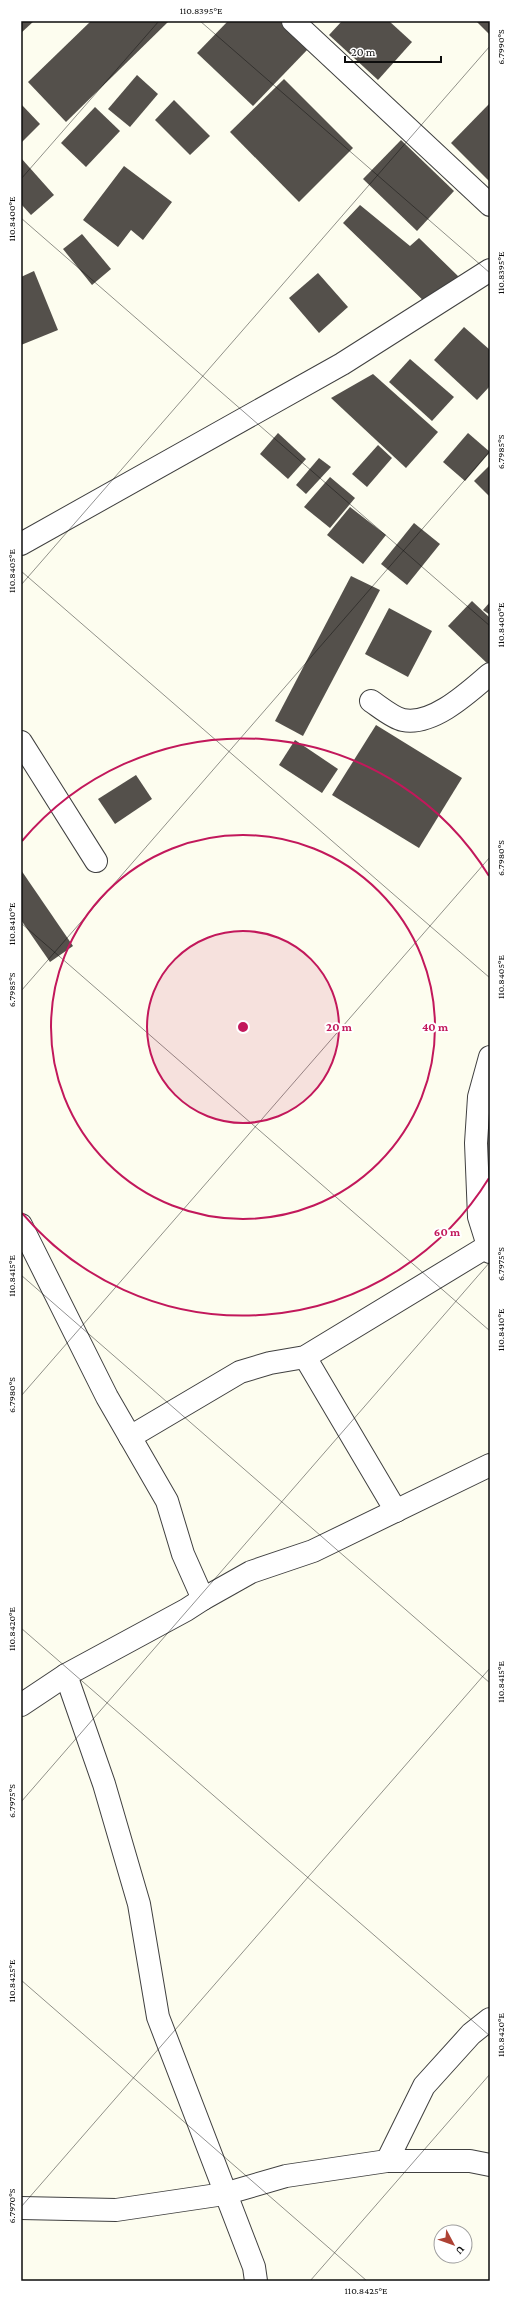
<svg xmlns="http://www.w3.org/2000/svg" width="511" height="2302" font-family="'Crimson Pro',serif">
	<rect width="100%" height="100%" fill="#fdfdef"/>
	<g fill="#54504b">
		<polygon points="21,21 34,21 21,33"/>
		<polygon points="91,21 169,21 66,122 28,82"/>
		<polygon points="228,21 281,21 309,48 253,106 197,53"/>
		<polygon points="342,21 389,21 412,42 378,80 329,35"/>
		<polygon points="476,21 490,21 490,35"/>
		<polygon points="137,75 158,94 130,127 108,109"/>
		<polygon points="284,79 353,148 299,202 230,132"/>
		<polygon points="174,100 210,136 190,155 155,120"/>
		<polygon points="490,103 490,182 451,143"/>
		<polygon points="21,104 40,124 21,143"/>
		<polygon points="95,107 120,131 86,167 61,143"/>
		<polygon points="401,140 454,191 417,231 363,179"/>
		<polygon points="21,158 54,195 31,215 21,204"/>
		<polygon points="124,166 172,202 143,240 131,230 118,247 83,220"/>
		<polygon points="360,205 410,246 419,238 459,277 430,307 343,223"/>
		<polygon points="82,234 111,269 92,285 63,249"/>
		<polygon points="34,271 58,330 21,345 21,277"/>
		<polygon points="318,273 348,307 319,333 289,298"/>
		<polygon points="464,327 490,350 490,386 477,400 434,360"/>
		<polygon points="410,359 454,397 432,421 389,382"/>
		<polygon points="373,374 438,432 406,468 331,398"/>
		<polygon points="278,433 306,459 288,479 260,454"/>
		<polygon points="468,433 490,452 465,481 443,462"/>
		<polygon points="378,445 392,458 367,487 352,474"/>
		<polygon points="319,458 331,467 306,494 296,485"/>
		<polygon points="490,465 490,497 474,481"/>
		<polygon points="330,477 355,498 330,528 304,507"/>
		<polygon points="350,507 386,535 363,564 327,535"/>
		<polygon points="414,523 440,544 407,585 381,564"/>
		<polygon points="351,576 380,590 303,736 275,721"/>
		<polygon points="472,601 490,618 490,666 448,626"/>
		<polygon points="490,602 490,615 483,610"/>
		<polygon points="389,608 432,631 408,677 365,654"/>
		<polygon points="376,725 462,778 419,848 332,795"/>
		<polygon points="295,740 338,769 322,793 279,765"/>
		<polygon points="136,775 152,799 115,824 98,799"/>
		<polygon points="21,870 73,946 50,962 21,920"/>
	</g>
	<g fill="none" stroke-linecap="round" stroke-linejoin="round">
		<g stroke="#404040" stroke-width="24">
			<g id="minor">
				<polyline points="293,21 490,205"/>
				<polyline points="21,544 342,364 490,270"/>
				<path d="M371 701C380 707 393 718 403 720 433 726 469 692 490 674"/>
				<polyline points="21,742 96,861"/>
				<polyline points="490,1057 479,1097 476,1143 479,1217 490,1252"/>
				<polyline points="21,1225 107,1397 167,1501 183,1554 203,1599 186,1610 66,1675 21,1705"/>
				<polyline points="305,1357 396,1511"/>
				<polyline points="130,1437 240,1372 270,1363 305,1357 488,1246"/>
				<polyline points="203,1599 251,1572 313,1551 490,1465"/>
				<polyline points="66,1675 104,1784 139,1904 158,2017 254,2267 256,2281"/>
				<polyline points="387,2161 424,2086 471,2034 490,2019"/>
				<polyline points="21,2208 116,2210 224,2194 286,2176 387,2161 470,2161 490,2165"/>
			</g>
		</g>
		<use href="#minor" stroke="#fff" stroke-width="22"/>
	</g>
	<path fill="none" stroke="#0d0d0d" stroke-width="1" stroke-opacity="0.45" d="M200 21 490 273M21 179 159 21M21 218 490 626M21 571 490 978M21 585 490 46M21 923 490 1331M21 991 490 451M21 1275 490 1683M21 1396 490 857M21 1628 490 2036M21 1802 490 1262M21 1980 367 2281M21 2207 490 1668M310 2281 490 2074"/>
	<circle cx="243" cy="1027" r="96" fill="#c2185b" fill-opacity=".12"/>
	<g fill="none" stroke="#c2185b" stroke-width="2">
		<circle cx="243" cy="1027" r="96"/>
		<circle cx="243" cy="1027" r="192"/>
		<path d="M489 1178A289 289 0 0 1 22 1213M22 841A289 289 0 0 1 489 876"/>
	</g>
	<circle cx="243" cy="1027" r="6" fill="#c2185b" stroke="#fff" stroke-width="2"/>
	<g font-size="12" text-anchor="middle" font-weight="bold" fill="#c2185b" stroke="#fff" stroke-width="4" stroke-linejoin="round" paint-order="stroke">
		<text x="339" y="1031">20 m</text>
		<text x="435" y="1031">40 m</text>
		<text x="447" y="1236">60 m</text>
	</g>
	<rect width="511" height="2302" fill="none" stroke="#ffffff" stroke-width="44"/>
	<g transform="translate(453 2244) rotate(131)"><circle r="19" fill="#ffffff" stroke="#9e9e9e"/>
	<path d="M0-3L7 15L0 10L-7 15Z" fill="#ae4234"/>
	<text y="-6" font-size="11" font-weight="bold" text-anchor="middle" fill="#0d0d0d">U</text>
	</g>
	<path d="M345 56v6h96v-6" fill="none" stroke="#0d0d0d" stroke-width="2"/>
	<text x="351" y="56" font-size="12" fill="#0d0d0d" stroke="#ffffff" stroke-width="3" paint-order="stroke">20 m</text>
	<rect x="22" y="22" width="467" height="2258" fill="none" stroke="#0d0d0d" stroke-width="1.5"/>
	<g font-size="10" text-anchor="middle" fill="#0d0d0d">
		<text x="201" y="14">110.8395°E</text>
		<text transform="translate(500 47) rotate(-90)" y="4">6.7990°S</text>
		<text transform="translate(11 219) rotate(-90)" y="4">110.8400°E</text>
		<text transform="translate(500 273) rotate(-90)" y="4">110.8395°E</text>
		<text transform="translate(500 452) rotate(-90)" y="4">6.7985°S</text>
		<text transform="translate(11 571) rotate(-90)" y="4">110.8405°E</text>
		<text transform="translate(500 625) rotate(-90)" y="4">110.8400°E</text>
		<text transform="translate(500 858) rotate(-90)" y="4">6.7980°S</text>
		<text transform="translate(11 924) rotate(-90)" y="4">110.8410°E</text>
		<text transform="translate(500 977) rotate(-90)" y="4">110.8405°E</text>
		<text transform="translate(11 990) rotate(-90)" y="4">6.7985°S</text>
		<text transform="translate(500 1264) rotate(-90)" y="4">6.7975°S</text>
		<text transform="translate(11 1276) rotate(-90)" y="4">110.8415°E</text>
		<text transform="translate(500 1330) rotate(-90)" y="4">110.8410°E</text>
		<text transform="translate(11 1395) rotate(-90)" y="4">6.7980°S</text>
		<text transform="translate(11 1629) rotate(-90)" y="4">110.8420°E</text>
		<text transform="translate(500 1682) rotate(-90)" y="4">110.8415°E</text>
		<text transform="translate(11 1801) rotate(-90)" y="4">6.7975°S</text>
		<text transform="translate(11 1981) rotate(-90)" y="4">110.8425°E</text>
		<text transform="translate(500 2035) rotate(-90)" y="4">110.8420°E</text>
		<text transform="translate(11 2206) rotate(-90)" y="4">6.7970°S</text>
		<text x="366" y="2294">110.8425°E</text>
	</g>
</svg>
